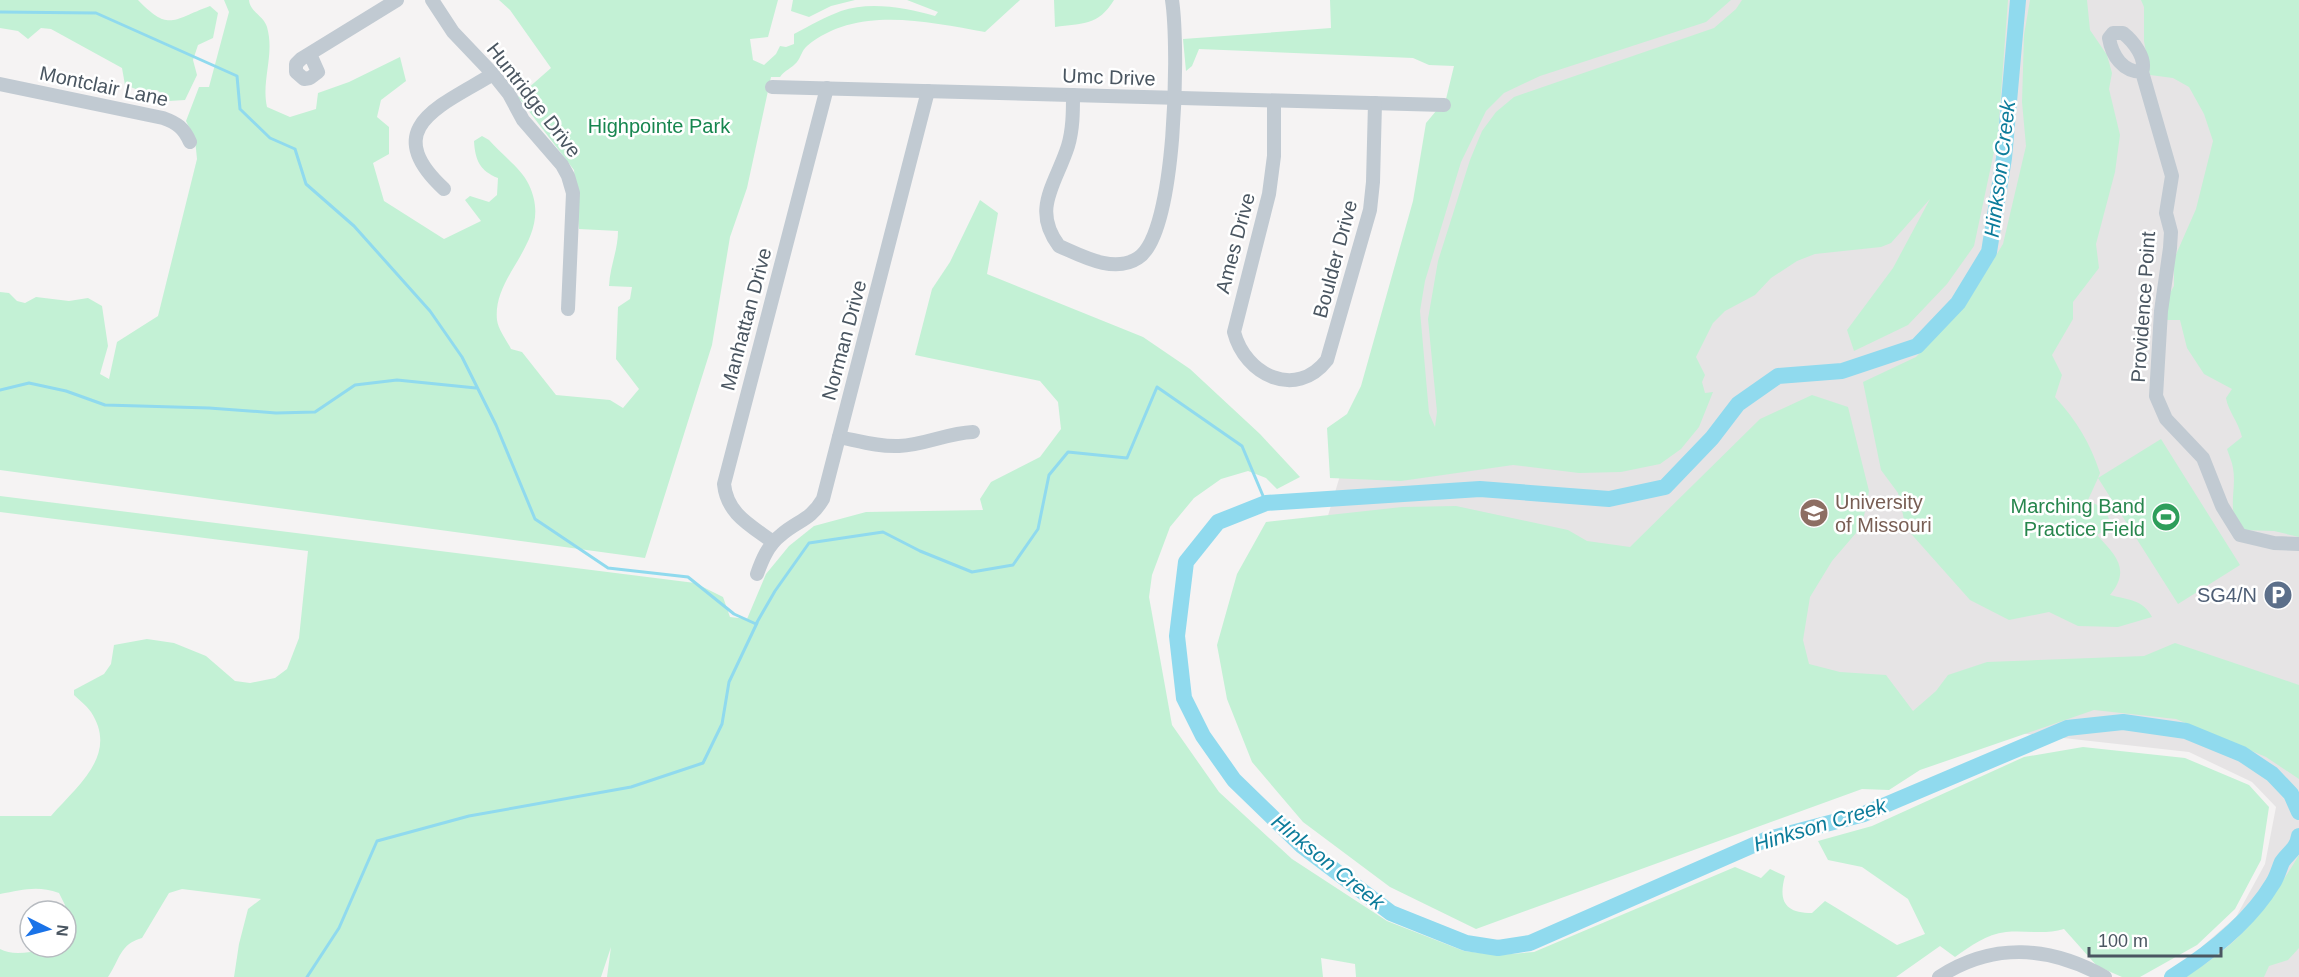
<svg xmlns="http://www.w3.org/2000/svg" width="2299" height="977" font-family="Helvetica,sans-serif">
	<rect width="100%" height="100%" fill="#f5f3f3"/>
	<polygon fill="#e6e4e5" points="1483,0 2299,0 2299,977 2167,977 2236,917 2265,864 2276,807 2252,782 2189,752 1287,652"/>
	<g fill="#c3f1d5">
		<path d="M0 0H138C169 32 172 20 210 6L218 13 213 38 198 45 193 60 197 75 185 100 169 101 157 90 141 91 125 85 122 68 51 29 41 28 28 39 18 31 0 28Z"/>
		<path d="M224 0H249C250 12 264 16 267 27 275 55 261 80 267 107L290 117 316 109 318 93 349 82 400 57 406 81 381 100 377 117 389 127V154L373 163 384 201 444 239 481 221 465 200 470 196 489 202 497 195 498 178C480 171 475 160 474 141L482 136 489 140C501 154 522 169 529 185 555 240 492 272 497 320 498 329 507 341 511 349L522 352 556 395 610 400 623 408 639 389 616 359 618 307 630 299 632 287 609 286C610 266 618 250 618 231L579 229 574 170 518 97 551 68 510 10 499 0H778L768 37 750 39 753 60 764 65 776 54 780 46 786 47 794 44V34C809 26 825 17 841 11 870 1 907 8 935 16L938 12 907 0H1020L985 32C927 22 857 5 807 46 802 50 801 57 797 62 792 68 785 70 780 77H771L747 188 730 237 712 345 645 558 0 470V292L9 293 17 301 25 303 36 297 69 301 88 298 102 306 108 346 100 374 109 379 117 342 158 316 197 159 195 139 186 121 199 87H209L229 12Z"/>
		<polygon points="793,0 855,0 831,6 809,17 791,11"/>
		<path d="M1054 0H1114C1098 26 1083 23 1055 27Z"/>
		<polygon points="1330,0 1731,0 1706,22 1540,76 1504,93 1486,111 1461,162 1425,281 1420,311 1429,413 1435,427 1437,412 1428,319 1438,261 1470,160 1482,131 1496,112 1514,97 1714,28 1736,9 1742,0 2008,0 1998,133 1974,246 1947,284 1908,325 1854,351 1847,330 1893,268 1930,199 1891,243 1881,247 1815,254 1797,261 1771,278 1755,295 1725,311 1713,323 1696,357 1705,375 1702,382 1705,393 1713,392 1699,427 1681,449 1660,464 1621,472 1579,473 1513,465 1401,481 1330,478 1327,428 1347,414 1361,386 1413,201 1426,123 1446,99 1454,66 1429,65 1413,58 1199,49 1192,66 1186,71 1183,39 1331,28"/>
		<path d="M2030 0H2087L2090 30 2107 55 2112 73 2109 89 2120 135 2115 172 2096 244 2099 268 2073 302V319L2052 355 2062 375 2055 397C2077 421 2090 443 2100 473L2098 478 2161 439 2240 565 2178 604 2098 478 2088 500 2106 510 2111 526 2097 535C2116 556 2131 569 2110 595 2128 600 2143 599 2152 617L2118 627 2078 626 2049 612 2009 620 1970 600 1906 528 1898 493 1881 470 1863 382 1916 357 1965 306 2003 244 2026 146 2022 102 2024 35Z"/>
		<path d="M2141 0H2299V537L2274 531 2241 530C2226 511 2237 490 2233 468 2232 462 2229 455 2227 449L2242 437C2238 421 2228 411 2226 398L2232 389 2204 374 2187 348 2180 320H2166V300L2174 286V259L2196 209 2213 141 2204 114 2189 87 2173 78 2150 75 2144 41V7Z"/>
		<path d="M980 200 998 213 987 274 1143 337 1190 369 1260 434 1300 477 1277 489 1266 478 1248 471 1221 479 1194 498 1170 527 1152 575 1149 597 1172 725 1219 792 1292 859 1387 921 1464 951 1498 955 1534 952 1735 867 1761 878 1770 869 1785 876C1778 901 1785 913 1812 913L1825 901 1897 945 1925 934 1908 899 1862 867 1828 860 1818 841 1872 826 2024 757 2083 747 2185 758 2249 785 2269 807 2261 860 2235 909 2197 945 2140 977H2122L2097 966 2064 929C2044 935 2026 930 2006 932 1986 934 1971 946 1955 957L1940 946 1896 977H1356L1355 964 1321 958 1323 977H607L611 947 601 977H234L239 944 248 909 261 899 182 889 169 893 142 938C120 944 120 959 108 977H0V949C17 959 48 947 66 947V911H63L65 905 59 893C37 885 22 890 0 894V816H51C77 786 119 755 91 712 86 705 79 700 74 695V690L104 674 111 664 114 645 147 639 174 643 206 656 235 681 250 683 275 678 287 669 299 638 308 551 0 512V496L695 583 723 597 730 617 747 619 766 574 789 546 814 526 866 512 983 510 980 499 991 482 1040 457 1061 429 1058 402 1040 381 915 355 932 289 950 262Z"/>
		<polygon points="1812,395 1848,407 1869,491 1862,526 1832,561 1810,597 1803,640 1809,664 1840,672 1886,675 1913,711 1936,691 1948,675 1987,662 2144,656 2175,643 2299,685 2299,779 2266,757 2176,719 2094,710 1920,770 1889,790 1862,789 1476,929 1390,887 1303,822 1252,762 1227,699 1217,645 1237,574 1266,522 1402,507 1456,506 1568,530 1587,541 1630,547 1760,419"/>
		<path d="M2299 855V948L2288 960 2269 966 2264 977H2184C2192 970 2200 968 2208 962 2247 936 2275 895 2299 855Z"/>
	</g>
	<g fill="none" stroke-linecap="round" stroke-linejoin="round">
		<g stroke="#90daee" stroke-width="3">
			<polyline points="0,12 96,13 237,76 240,109 270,138 295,149 306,184 354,226 430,311 462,357 496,425 535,519 608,568 688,577 734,614 756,624 775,591 809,543 883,532 920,551 972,572 1013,565 1038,529 1049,475 1068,452 1127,458 1157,387 1242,446 1266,503"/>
			<polyline points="0,390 29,383 66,391 105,405 209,408 276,413 315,412 355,385 397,380 476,388"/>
			<polyline points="307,977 339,928 377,841 469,816 631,787 703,763 722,724 729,682 757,623"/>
		</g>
		<g stroke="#90daee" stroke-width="16">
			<polyline points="2018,0 2004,158 1989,252 1958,303 1917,346 1842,371 1778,376 1738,404 1712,438 1665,487 1609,499 1480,489 1266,503 1218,522 1186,562 1177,636 1184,698 1203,736 1234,780 1301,845 1391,913 1466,943 1498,948 1530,943 1765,840 1864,814 2067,728 2123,722 2186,731 2242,754 2272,774 2291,794 2299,812"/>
			<path d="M2172 977C2210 953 2249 923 2273 883 2277 877 2279 869 2282 862 2289 852 2297 849 2299 836"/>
		</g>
		<g stroke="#c1cad2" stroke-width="14">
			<polyline points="432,0 453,32 493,74 509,94 523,120 562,165 568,176 573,193 568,309"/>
			<polyline points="310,54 318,72 310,78 304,79 296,72 296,64 301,59 397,0"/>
			<path d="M2142 72C2123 72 2112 56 2109 38L2113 33H2123C2133 41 2147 58 2142 72L2172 176 2166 213 2171 232 2170 248 2161 311 2156 396 2166 419 2203 458 2222 506 2240 535 2274 543 2299 544"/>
			<path d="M0 84 163 118C177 123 184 128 190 142"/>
			<polyline points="772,87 1444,105"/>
			<path d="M1073 95C1073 112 1073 129 1068 146 1056 184 1031 209 1059 246 1082 256 1114 274 1138 258 1177 233 1179 46 1172 0"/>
			<path d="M1274 101V156L1269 194 1234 332C1245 375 1296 400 1327 360L1370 210 1373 182 1375 103"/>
			<path d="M444 189C377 127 443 105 493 74"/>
			<path d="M839 437C859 441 879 447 899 446 925 445 947 433 973 432"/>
			<path d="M773 542C750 525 727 514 724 484L827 88"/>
			<path d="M757 574C762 560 768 545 781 535 798 520 810 521 823 499L928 91"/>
			<path d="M1939 977C1993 942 2050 946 2105 977"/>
		</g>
	</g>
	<defs>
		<g id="university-disc" transform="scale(1.5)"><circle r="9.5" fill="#8d6e63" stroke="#fff"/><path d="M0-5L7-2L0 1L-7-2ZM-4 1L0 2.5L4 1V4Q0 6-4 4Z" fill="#fff"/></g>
		<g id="stadium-disc" transform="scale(1.5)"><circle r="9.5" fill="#2e9e5b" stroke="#fff"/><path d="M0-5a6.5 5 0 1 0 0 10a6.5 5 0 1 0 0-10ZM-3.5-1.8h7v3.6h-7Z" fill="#fff"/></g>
		<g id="parking-disc" transform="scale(1.5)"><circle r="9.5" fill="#5c6f8a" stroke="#fff"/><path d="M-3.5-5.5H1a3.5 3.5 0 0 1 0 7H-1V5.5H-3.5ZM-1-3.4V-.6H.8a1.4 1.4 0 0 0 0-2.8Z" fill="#fff"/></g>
	</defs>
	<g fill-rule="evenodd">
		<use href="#university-disc" x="1814" y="513"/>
		<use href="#stadium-disc" x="2166" y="517"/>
		<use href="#parking-disc" x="2278" y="595"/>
	</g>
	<g text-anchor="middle" stroke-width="5" stroke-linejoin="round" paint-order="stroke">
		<g font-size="20" fill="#4a5661" stroke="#fff">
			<text transform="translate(1109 77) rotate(2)" y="7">Umc Drive</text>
			<text transform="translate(104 86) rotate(12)" y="7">Montclair Lane</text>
			<text transform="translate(534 100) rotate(52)" y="7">Huntridge Drive</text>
			<text transform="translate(1235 243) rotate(-75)" y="7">Ames Drive</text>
			<text transform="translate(1335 259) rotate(-75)" y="7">Boulder Drive</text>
			<text transform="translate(2143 307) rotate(-86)" y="7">Providence Point</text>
			<text transform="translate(746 319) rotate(-75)" y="7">Manhattan Drive</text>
			<text transform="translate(844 340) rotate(-75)" y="7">Norman Drive</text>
		</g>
		<g font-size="20" fill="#17864f" stroke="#fff">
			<text x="659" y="133">Highpointe Park</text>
		</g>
		<g font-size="20" fill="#785e54" stroke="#fff" text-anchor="start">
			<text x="1835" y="509">University<tspan x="1835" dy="23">of Missouri</tspan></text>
		</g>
		<g font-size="20" fill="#27864d" stroke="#fff" text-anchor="end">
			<text x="2145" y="513">Marching Band<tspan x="2145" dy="23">Practice Field</tspan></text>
		</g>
		<g font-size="20" fill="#4e5e75" stroke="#fff" text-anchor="end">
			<text x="2257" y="602">SG4/N</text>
		</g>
		<g font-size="21" font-style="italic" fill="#0c7c9b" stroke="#fff">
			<text transform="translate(2000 169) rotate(-83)" y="7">Hinkson Creek</text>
			<text transform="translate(1820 825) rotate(-17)" y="7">Hinkson Creek</text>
			<text transform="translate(1328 862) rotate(39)" y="7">Hinkson Creek</text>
		</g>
	</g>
	<g transform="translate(48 929) rotate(96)"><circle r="28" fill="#ffffff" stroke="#b7bbc0" stroke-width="1.5"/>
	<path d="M0-4.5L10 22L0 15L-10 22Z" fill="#1a73e8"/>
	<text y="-9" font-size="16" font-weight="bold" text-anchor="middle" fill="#4a5661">N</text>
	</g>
	<path d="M2089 947v9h132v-9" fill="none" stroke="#4a5661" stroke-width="3"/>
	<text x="2098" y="947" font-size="18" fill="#4a5661" stroke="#ffffff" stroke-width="4.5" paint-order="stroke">100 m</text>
</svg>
